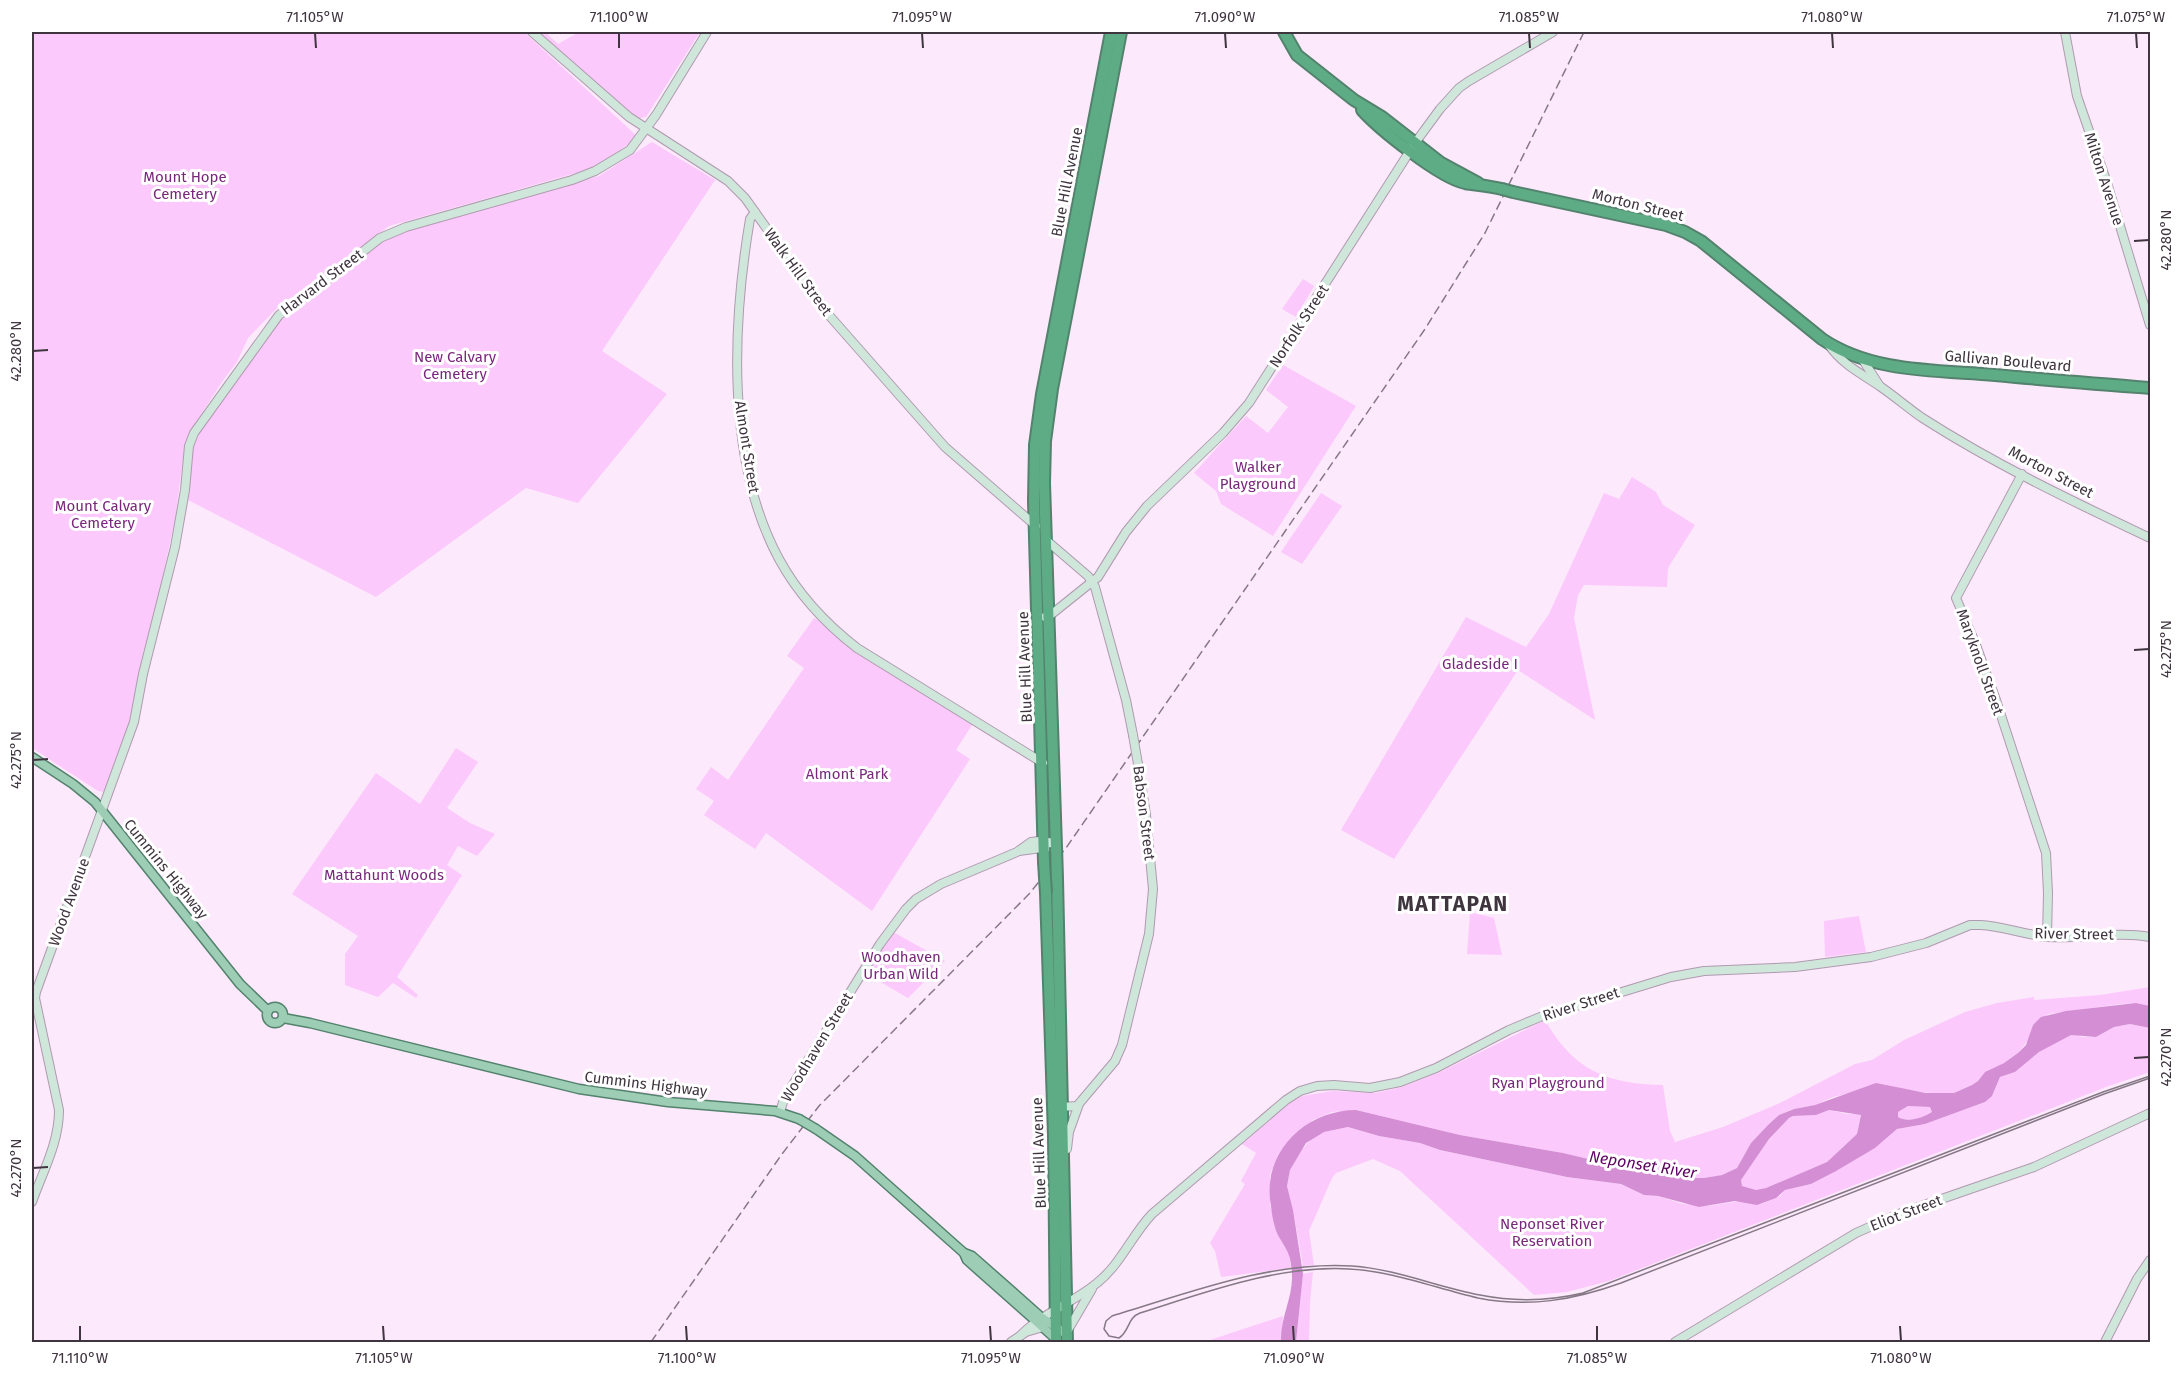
<svg xmlns="http://www.w3.org/2000/svg" width="2182" height="1374" font-family="'Fira Sans',sans-serif">
	<rect width="100%" height="100%" fill="#fde9fc"/>
	<g fill="#fbc9fb">
		<polygon points="32,32 524,32 638,137 597,167 389,226 301,294 278,307 248,338 237,362 224,379 196,422 185,444 175,520 156,607 143,653 129,722 118,760 104,792 98,791 32,748"/>
		<polygon points="539,32 545,32 558,44 579,32 700,32 646,117 635,119"/>
		<polygon points="652,142 715,180 602,351 667,394 578,503 526,488 376,597 188,500 193,448 203,425 284,315 306,302 374,247 398,234 599,176"/>
		<polygon points="1303,279 1314,286 1296,317 1282,309"/>
		<polygon points="1283,365 1356,406 1273,536 1221,504 1216,491 1194,473 1246,416 1268,433 1288,407 1266,390"/>
		<polygon points="1632,477 1656,492 1663,505 1695,525 1668,568 1667,587 1584,585 1578,595 1574,618 1595,720 1518,670 1394,859 1341,830 1466,617 1526,647 1549,614 1604,493 1619,499"/>
		<polygon points="1321,493 1342,506 1302,564 1281,552"/>
		<polygon points="814,618 818,620 855,652 972,725 956,750 970,759 872,911 766,833 755,849 704,815 714,801 696,789 711,767 728,780 804,668 787,656"/>
		<polygon points="456,748 478,762 447,808 470,823 495,834 477,856 458,846 447,865 462,875 397,977 418,995 416,998 393,983 378,997 345,985 345,954 358,936 292,894 376,773 420,804"/>
		<polygon points="1470,912 1494,918 1502,955 1467,954"/>
		<polygon points="1859,916 1866,952 1825,957 1824,921"/>
		<polygon points="893,932 945,961 908,998 867,974"/>
		<path d="M2150 987V1006L2136 1003 2120 1004 2048 1014 2033 1025 2029 1039 2018 1053 2004 1063 1985 1072 1978 1081 1972 1085 1954 1093H1931L1894 1088 1859 1091 1833 1097 1815 1105 1793 1109 1779 1115 1768 1125 1751 1143 1737 1168 1722 1175 1704 1178H1689L1622 1167 1563 1153 1460 1135 1356 1110 1332 1112 1313 1120 1293 1135 1278 1155 1270 1175V1205L1279 1236 1289 1254 1291 1268 1221 1277 1215 1251 1210 1243 1245 1184 1241 1181 1256 1153 1242 1144 1289 1104 1302 1096 1333 1091 1376 1093 1402 1087 1438 1073 1545 1020C1573 1070 1607 1084 1663 1085L1670 1131 1675 1142 1723 1127 1780 1103 1855 1064 1872 1060 1904 1040 1965 1012 1997 1003 2034 997V1000L2100 995Z"/>
		<polygon points="2130,1024 2150,1028 2150,1072 2106,1087 1609,1281 1567,1292 1534,1295 1400,1171 1373,1159 1336,1173 1332,1178 1309,1231 1314,1265 1303,1266 1293,1210 1287,1186 1290,1170 1299,1153 1312,1138 1324,1132 1348,1127 1379,1136 1420,1143 1440,1150 1567,1177 1621,1184 1644,1195 1658,1196 1683,1204 1709,1206 1740,1201 1761,1204 1780,1196 1785,1190 1811,1184 1875,1148 1897,1129 1925,1124 1985,1102 1993,1094 2000,1077 2015,1072 2039,1052 2061,1039 2073,1034 2082,1037 2096,1037 2114,1027"/>
		<path d="M1908 1106 1930 1107 1932 1112C1922 1118 1909 1123 1898 1117V1112Z"/>
		<polygon points="1829,1110 1847,1114 1861,1114 1857,1134 1827,1162 1766,1188 1756,1190 1742,1186 1741,1180 1769,1139 1789,1118 1793,1116 1816,1115"/>
		<polygon points="1313,1272 1310,1302 1309,1342 1296,1342 1303,1274"/>
		<polygon points="1283,1316 1281,1342 1204,1342"/>
	</g>
	<path fill="#d38ed4" fill-rule="evenodd" d="M2136 1003 2150 1006V1028L2130 1024 2114 1027 2096 1037 2071 1035 2039 1052 2015 1072 2000 1077 1992 1096 1985 1102 1925 1124 1897 1129 1875 1148 1836 1171 1811 1184 1785 1190 1776 1198 1757 1205 1735 1201 1699 1207 1658 1196 1644 1195 1621 1184 1567 1177 1440 1150 1420 1143 1379 1136 1348 1127 1324 1132 1306 1143 1290 1170 1287 1186 1293 1210 1303 1274 1296 1342H1281C1280 1318 1293 1297 1292 1275 1291 1255 1288 1252 1279 1237 1274 1228 1272 1215 1271 1206 1261 1153 1305 1110 1356 1110L1460 1135 1563 1153 1622 1167 1689 1178H1704L1722 1175 1737 1168 1751 1143 1768 1125 1779 1115 1794 1109 1815 1105 1876 1083 1926 1093H1954L1972 1085 1978 1081 1985 1072 2004 1063 2018 1053 2026 1045 2033 1025 2041 1017 2066 1011ZM1908 1106 1930 1107 1932 1112C1922 1118 1908 1123 1898 1117V1112ZM1829 1110 1861 1115 1857 1134 1827 1162 1766 1188 1756 1190 1742 1186 1741 1180 1769 1139 1789 1118 1793 1116 1816 1115Z"/>
	<g fill="none" stroke-linecap="round" stroke-linejoin="round">
		<g stroke="#b09aaf" stroke-width="10">
			<g id="secondary">
				<polyline points="532,32 629,117 728,181 745,198 827,313 945,447 1036,526"/>
				<polyline points="2065,32 2077,96 2107,183 2150,325"/>
				<path d="M755 212 750 219C732 326 726 461 779 559 798 594 826 624 857 648L1043 763"/>
				<path d="M1828 344C1844 366 1859 372 1881 387 1894 396 1907 407 1921 417 1994 464 2072 501 2150 538"/>
				<polyline points="1863,360 1879,385"/>
				<polyline points="2022,474 1956,598 1976,645 1996,700 2046,853 2048,893 2047,937"/>
				<polyline points="1046,540 1088,576 1095,587 1126,700 1133,735"/>
				<polyline points="1045,617 1048,617 1098,577 1126,532 1147,506 1223,433 1249,403 1415,143 1440,109 1459,88 1469,81 1553,32"/>
				<polyline points="1019,851 1049,847"/>
				<polyline points="1060,1107 1077,1106 1115,1061 1122,1045 1149,934 1153,889 1146,815 1138,764"/>
				<polyline points="780,1112 784,1099 880,944 906,909 916,899 941,884 1017,852 1031,842 1039,841 1056,843"/>
				<polyline points="1067,1149 1069,1132 1079,1104"/>
				<path d="M32 1202C43 1171 59 1143 59 1110L35 998 36 992 134 722 143 674 175 547 185 490 189 446 194 433 279 315 322 284 380 238 406 227 572 180 595 171 630 150 656 115 707 32"/>
				<polyline points="1068,1330 1092,1289"/>
				<path d="M1020 1336C1042 1313 1073 1303 1097 1283 1120 1265 1132 1235 1152 1214L1286 1100 1300 1091 1317 1086 1334 1085 1370 1088 1400 1082 1436 1068 1509 1030 1540 1017 1671 977 1704 971 1795 967 1871 957 1926 943 1970 925H1980C2003 926 2025 935 2048 937 2083 939 2117 931 2150 937"/>
				<polyline points="1011,1342 1026,1332 1043,1327"/>
				<polyline points="1675,1342 1856,1233 1901,1213 2034,1167 2150,1113"/>
				<polyline points="2105,1342 2137,1279 2150,1260"/>
			</g>
		</g>
		<g stroke="#53826d" stroke-width="11">
			<g id="primary">
				<polyline points="32,757 73,784 95,802 240,984 268,1011"/>
				<circle cx="275" cy="1015" r="8"/>
				<polyline points="283,1018 310,1023 579,1089 668,1102 775,1111 799,1119"/>
				<polyline points="816,1129 855,1156 964,1253 967,1260 1056,1339"/>
				<polyline points="964,1253 972,1256 1041,1317 1066,1334"/>
			</g>
		</g>
		<g stroke="#53826d" stroke-width="14">
			<g id="highway">
				<polyline points="1284,32 1297,55 1354,100 1382,117 1441,163 1478,183"/>
				<path d="M1362 110C1379 129 1440 178 1465 183 1477 185 1489 186 1502 189"/>
				<path d="M1513 192 1666 225 1685 232 1701 241 1822 339C1872 373 1937 370 1995 375 2047 380 2099 384 2150 388"/>
				<polyline points="1056,847 1044,483 1045,441 1052,389 1121,32"/>
				<polyline points="1044,862 1034,501 1035,445 1042,394 1111,32"/>
				<polyline points="1057,879 1067,1342"/>
				<polyline points="1046,893 1054,1135 1056,1342"/>
			</g>
		</g>
		<use href="#secondary" stroke="#cfe6db" stroke-width="8"/>
		<use href="#primary" stroke="#9ecdb6" stroke-width="8"/>
		<use href="#highway" stroke="#5eac86" stroke-width="10"/>
		<path stroke="#867986" stroke-width="1.5" d="M2150 1076 2103 1092 1583 1293C1549 1301 1515 1302 1480 1295 1437 1287 1396 1269 1352 1266 1270 1261 1189 1293 1112 1316L1106 1321 1104 1329 1109 1336 1119 1338C1130 1331 1127 1318 1140 1313 1207 1292 1278 1265 1349 1269 1393 1271 1435 1288 1478 1298 1528 1308 1574 1300 1621 1283L2104 1094 2150 1078"/>
		<polyline stroke="#867986" stroke-width="1.5" stroke-dasharray="9 4.5" stroke-linecap="butt" points="651,1342 782,1154 819,1106 1029,894 1066,848 1425,329 1485,233 1584,32"/>
		<g stroke="#b09aaf" stroke-width="10" stroke-linecap="butt">
			<polyline id="secondary-bridge" points="1133,735 1138,764"/>
		</g>
		<g stroke="#53826d" stroke-width="11" stroke-linecap="butt">
			<polyline id="primary-bridge" points="799,1119 816,1129"/>
		</g>
		<g stroke="#53826d" stroke-width="14" stroke-linecap="butt">
			<g id="highway-bridge">
				<polyline points="1502,189 1513,192"/>
				<polyline points="1056,847 1057,879"/>
				<polyline points="1044,862 1046,893"/>
			</g>
		</g>
		<use href="#secondary-bridge" stroke="#cfe6db" stroke-width="8"/>
		<use href="#primary-bridge" stroke="#9ecdb6" stroke-width="8"/>
		<use href="#highway-bridge" stroke="#5eac86" stroke-width="10"/>
	</g>
	<path fill="none" stroke="#3f353f" stroke-width="2" d="M315 33 316 48M619 33V48M922 33 923 48M1225 33 1226 48M1529 33 1530 48M1832 33 1833 48M2136 33 2137 48M2134 241 2149 240M33 351 48 350M2134 650 2149 649M33 760 48 759M2134 1058 2149 1057M33 1168 48 1167M80 1326V1341M383 1326 384 1341M686 1326 687 1341M990 1326 991 1341M1293 1326 1294 1341M1597 1326V1341M1900 1326 1901 1341"/>
	<g text-anchor="middle" stroke-width="6" stroke-linejoin="round" paint-order="stroke">
		<g font-size="15" fill="#79277b" stroke="#fff">
			<text x="185" y="182">Mount Hope<tspan x="185" dy="17">Cemetery</tspan></text>
			<text x="455" y="362">New Calvary<tspan x="455" dy="17">Cemetery</tspan></text>
			<text x="1258" y="472">Walker<tspan x="1258" dy="17">Playground</tspan></text>
			<text x="103" y="511">Mount Calvary<tspan x="103" dy="17">Cemetery</tspan></text>
			<text x="1480" y="669">Gladeside I</text>
			<text x="847" y="779">Almont Park</text>
			<text x="384" y="880">Mattahunt Woods</text>
			<text x="901" y="962">Woodhaven<tspan x="901" dy="17">Urban Wild</tspan></text>
			<text x="1548" y="1088">Ryan Playground</text>
			<text x="1552" y="1229">Neponset River<tspan x="1552" dy="17">Reservation</tspan></text>
		</g>
		<g font-size="15" fill="#3f353f" stroke="#fff">
			<text transform="translate(2104 179) rotate(72)" y="5">Milton Avenue</text>
			<text transform="translate(1067 182) rotate(-79)" y="5">Blue Hill Avenue</text>
			<text transform="translate(1638 205) rotate(14)" y="5">Morton Street</text>
			<text transform="translate(798 272) rotate(54)" y="5">Walk Hill Street</text>
			<text transform="translate(322 282) rotate(-37)" y="5">Harvard Street</text>
			<text transform="translate(1299 326) rotate(-57)" y="5">Norfolk Street</text>
			<text transform="translate(2008 361) rotate(5)" y="5">Gallivan Boulevard</text>
			<text transform="translate(747 447) rotate(81)" y="5">Almont Street</text>
			<text transform="translate(2051 472) rotate(28)" y="5">Morton Street</text>
			<text transform="translate(1980 662) rotate(70)" y="5">Maryknoll Street</text>
			<text transform="translate(1025 667) rotate(-92)" y="5">Blue Hill Avenue</text>
			<text transform="translate(1144 813) rotate(83)" y="5">Babson Street</text>
			<text transform="translate(166 869) rotate(51)" y="5">Cummins Highway</text>
			<text transform="translate(69 902) rotate(-70)" y="5">Wood Avenue</text>
			<text transform="translate(2074 934) rotate(1)" y="5">River Street</text>
			<text transform="translate(1581 1004) rotate(-18)" y="5">River Street</text>
			<text transform="translate(817 1047) rotate(-59)" y="5">Woodhaven Street</text>
			<text transform="translate(646 1084) rotate(7)" y="5">Cummins Highway</text>
			<text transform="translate(1039 1153) rotate(-92)" y="5">Blue Hill Avenue</text>
			<text transform="translate(1906 1213) rotate(-21)" y="5">Eliot Street</text>
		</g>
		<g font-size="16" font-style="italic" fill="#5d0360" stroke="#fff">
			<text transform="translate(1643 1164) rotate(9)" y="6">Neponset River</text>
		</g>
		<g font-size="21" font-weight="bold" letter-spacing="1.5" fill="#3f353f" stroke="#fff">
			<text x="1453" y="911">MATTAPAN</text>
		</g>
	</g>
	<rect width="2182" height="1374" fill="none" stroke="#ffffff" stroke-width="66"/>
	<rect x="33" y="33" width="2116" height="1308" fill="none" stroke="#3f353f" stroke-width="2"/>
	<g font-size="15" text-anchor="middle" fill="#3f353f">
		<text x="315" y="22">71.105°W</text>
		<text x="619" y="22">71.100°W</text>
		<text x="922" y="22">71.095°W</text>
		<text x="1225" y="22">71.090°W</text>
		<text x="1529" y="22">71.085°W</text>
		<text x="1832" y="22">71.080°W</text>
		<text x="2136" y="22">71.075°W</text>
		<text transform="translate(2166 240) rotate(-90)" y="5">42.280°N</text>
		<text transform="translate(16 351) rotate(-90)" y="5">42.280°N</text>
		<text transform="translate(2166 649) rotate(-90)" y="5">42.275°N</text>
		<text transform="translate(16 760) rotate(-90)" y="5">42.275°N</text>
		<text transform="translate(2166 1057) rotate(-90)" y="5">42.270°N</text>
		<text transform="translate(16 1168) rotate(-90)" y="5">42.270°N</text>
		<text x="80" y="1363">71.110°W</text>
		<text x="384" y="1363">71.105°W</text>
		<text x="687" y="1363">71.100°W</text>
		<text x="991" y="1363">71.095°W</text>
		<text x="1294" y="1363">71.090°W</text>
		<text x="1597" y="1363">71.085°W</text>
		<text x="1901" y="1363">71.080°W</text>
	</g>
</svg>
